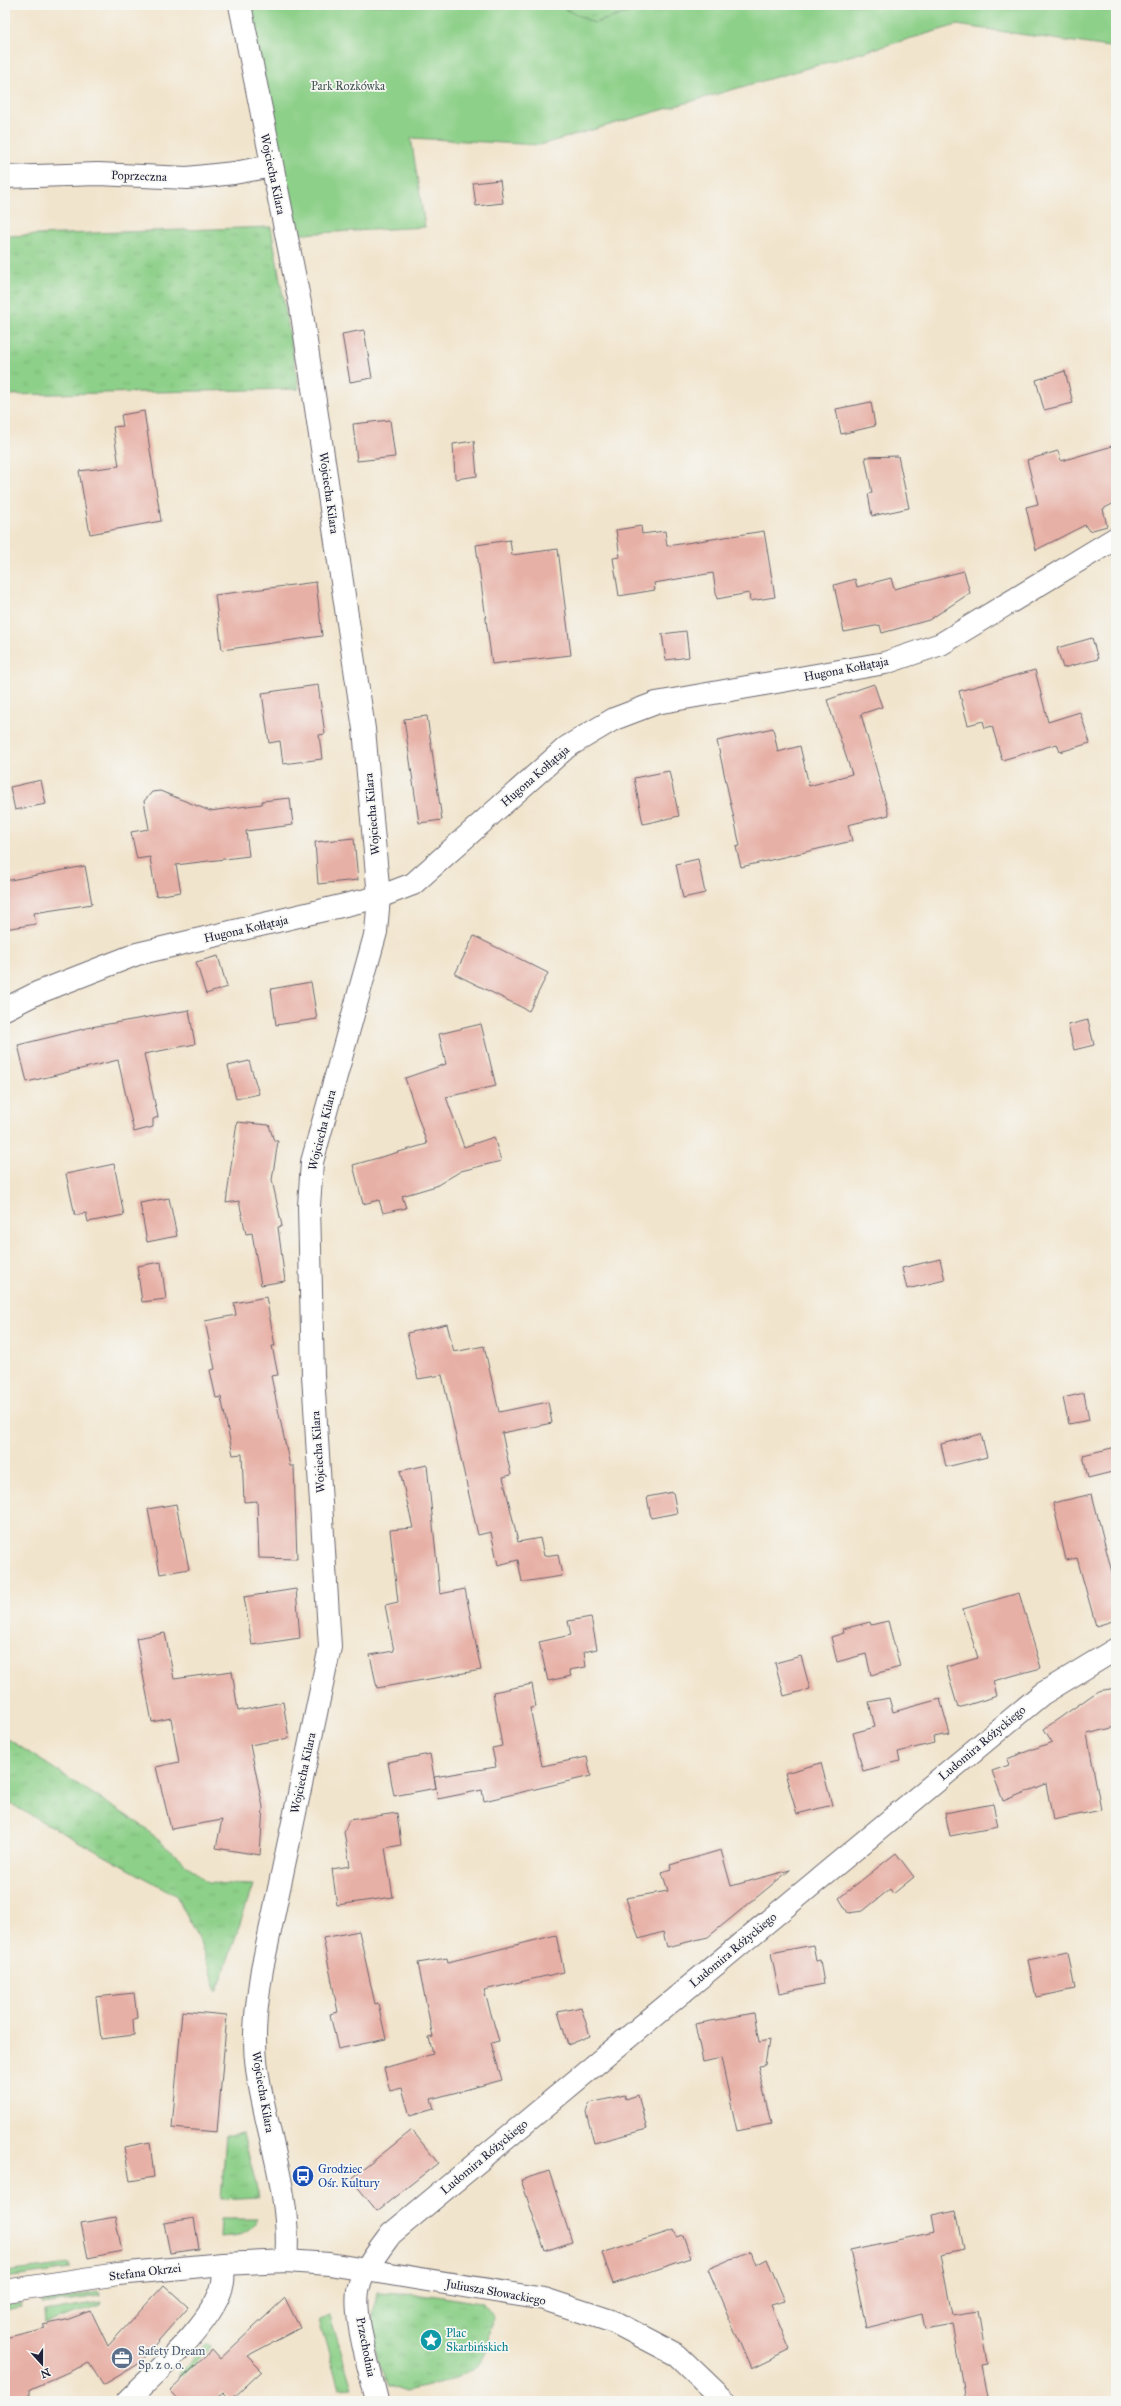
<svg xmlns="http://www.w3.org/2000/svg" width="1121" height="2406" font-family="'IM FELL Great Primer',serif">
	<defs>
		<pattern id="grass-tufts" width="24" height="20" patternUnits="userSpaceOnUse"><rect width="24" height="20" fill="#8dd089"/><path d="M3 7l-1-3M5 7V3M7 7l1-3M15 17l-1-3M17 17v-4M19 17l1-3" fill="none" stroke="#79b277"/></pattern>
	</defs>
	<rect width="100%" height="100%" fill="#f6f6f2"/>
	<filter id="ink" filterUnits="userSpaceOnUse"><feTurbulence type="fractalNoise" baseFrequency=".025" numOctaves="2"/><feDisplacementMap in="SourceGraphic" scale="8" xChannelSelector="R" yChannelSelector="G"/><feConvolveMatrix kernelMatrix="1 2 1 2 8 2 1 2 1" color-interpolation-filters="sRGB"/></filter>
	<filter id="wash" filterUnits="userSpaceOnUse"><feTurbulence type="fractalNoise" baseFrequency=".012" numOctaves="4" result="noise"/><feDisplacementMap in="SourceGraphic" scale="16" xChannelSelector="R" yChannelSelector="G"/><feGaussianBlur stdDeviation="0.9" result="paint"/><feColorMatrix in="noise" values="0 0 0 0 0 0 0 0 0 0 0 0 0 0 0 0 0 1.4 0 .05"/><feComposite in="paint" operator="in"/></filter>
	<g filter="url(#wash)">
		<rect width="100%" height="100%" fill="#f1e4cc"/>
		<g fill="url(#grass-tufts)" stroke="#587962">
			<polygon points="564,5 655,5 594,23 565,9"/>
			<polygon points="271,227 299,389 5,395 5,236"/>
			<polygon points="5,1737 141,1825 208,1883 253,1885 217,1992 199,1940 176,1895 5,1801"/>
			<polygon points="243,2133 259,2197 221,2199 226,2135"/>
			<polygon points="1116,2164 1116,2199 1110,2165"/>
			<path d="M221 2219H257C247 2237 240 2235 220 2237Z"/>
			<polygon points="70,2264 70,2269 5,2278 5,2272"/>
			<polygon points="99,2292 100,2296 42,2304 42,2301"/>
			<polygon points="377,2292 423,2294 482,2303 492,2316 488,2351 478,2365 458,2377 428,2386 406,2391 389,2385 377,2358 371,2328"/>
			<polygon points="101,2302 100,2305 45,2323 44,2311"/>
			<polygon points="20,2303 21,2307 5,2310 5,2305"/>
			<polygon points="330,2316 352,2387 339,2388 319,2320"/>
			<polygon points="207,2344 211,2347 180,2378 179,2373"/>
		</g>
		<polygon fill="#8dd089" stroke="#587962" points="247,5 564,5 565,9 594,23 655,5 1116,5 1116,48 957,25 540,145 411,138 425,227 299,234 251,30"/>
		<g id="blocks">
			<g fill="#e7b0a6">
				<polygon points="500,180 503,203 476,206 473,183"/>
				<polygon points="364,330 372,378 350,382 342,334"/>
				<polygon points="1065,371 1073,403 1044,410 1036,380"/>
				<polygon points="871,402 875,426 841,434 836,409"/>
				<polygon points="144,411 161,521 90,534 79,471 119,466 113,427 123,426 121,415"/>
				<polygon points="390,420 395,457 357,461 353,424"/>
				<polygon points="474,441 477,476 456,479 455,478 453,444"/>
				<polygon points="1116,445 1116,502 1103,509 1107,526 1089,531 1085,525 1036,550 1026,507 1038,504 1027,460 1058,451 1061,461"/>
				<polygon points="898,456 909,508 872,516 868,494 872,493 865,457"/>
				<polygon points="641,526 642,534 665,531 667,546 764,531 775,597 750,601 749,593 717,599 713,573 654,583 655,590 619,596 613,558 620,557 616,530"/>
				<polygon points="510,540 512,555 558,549 571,655 492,664 476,545"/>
				<polygon points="964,571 970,593 929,620 882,633 880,625 844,632 834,585 855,579 857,587 891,578 894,589"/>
				<polygon points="316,582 322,636 222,650 215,595"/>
				<polygon points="686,631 689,657 666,660 662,634"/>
				<polygon points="1092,638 1098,659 1063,668 1057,648"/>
				<polygon points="1035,670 1048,722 1080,712 1090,743 1060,752 1057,744 1002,760 992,726 985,728 983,721 968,725 959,691"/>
				<polygon points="874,684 882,707 861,714 889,815 848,825 852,841 741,867 736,847 740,846 717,741 773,728 778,752 800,746 809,786 852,774 827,700"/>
				<polygon points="318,685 325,734 319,735 322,759 283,764 280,741 269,743 262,693"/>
				<polygon points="427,716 442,820 419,823 404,719"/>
				<polygon points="669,771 679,816 643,824 634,778"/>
				<polygon points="41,780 46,804 15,810 10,787"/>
				<polygon points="160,791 210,811 262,804 262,801 290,798 293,825 246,831 249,856 176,865 181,892 156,896 150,857 137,859 131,832 149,829 144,801 152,792"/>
				<polygon points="354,838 358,880 318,884 315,842"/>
				<polygon points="698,859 705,893 683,898 676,864"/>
				<polygon points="85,866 92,904 34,913 36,924 5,929 5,881"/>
				<polygon points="474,936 548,973 529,1011 455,974"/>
				<polygon points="218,956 227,987 206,994 196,962"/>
				<polygon points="311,982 317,1019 276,1025 271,989"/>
				<polygon points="189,1010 195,1044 144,1054 158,1117 153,1119 153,1127 134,1132 118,1060 27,1082 18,1045 91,1027"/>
				<polygon points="1088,1020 1094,1045 1074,1050 1068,1025"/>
				<polygon points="481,1024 496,1086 446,1097 464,1147 494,1137 501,1161 461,1171 436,1186 402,1196 406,1208 383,1213 379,1200 363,1204 353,1165 427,1144 405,1078 446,1064 439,1034"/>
				<polygon points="249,1061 259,1094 236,1099 228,1066"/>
				<polygon points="237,1122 269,1125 274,1141 278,1141 272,1180 282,1226 278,1227 285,1281 261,1285 252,1233 246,1234 239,1201 226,1203"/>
				<polygon points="114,1164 124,1215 88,1222 86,1213 75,1215 66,1174"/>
				<polygon points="169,1198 177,1236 147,1242 140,1203"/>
				<polygon points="940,1259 945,1280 907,1289 902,1268"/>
				<polygon points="161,1262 166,1299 142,1302 137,1266"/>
				<polygon points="266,1297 275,1346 272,1346 278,1375 271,1376 290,1466 294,1466 297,1559 259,1558 257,1501 244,1502 242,1454 233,1455 221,1397 216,1398 210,1370 215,1369 205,1321 236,1315 234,1303"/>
				<polygon points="447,1324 454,1352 484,1346 499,1412 548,1402 552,1423 502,1433 511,1475 503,1477 518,1542 540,1538 544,1556 558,1554 562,1576 522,1582 518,1560 498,1565 491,1532 478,1535 442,1375 418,1379 407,1333"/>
				<polygon points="1084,1393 1089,1420 1069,1424 1063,1398"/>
				<polygon points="981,1434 987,1457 946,1467 941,1444"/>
				<polygon points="1116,1447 1116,1471 1088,1478 1083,1455"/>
				<polygon points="427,1465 440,1594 465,1589 481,1670 377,1688 370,1655 394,1651 385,1605 398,1602 390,1530 413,1528 400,1471"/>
				<polygon points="673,1492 677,1513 651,1518 647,1497"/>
				<polygon points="1092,1494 1116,1588 1116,1620 1096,1626 1077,1558 1066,1560 1053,1503"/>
				<polygon points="176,1504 189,1569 160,1574 148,1509"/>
				<polygon points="296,1589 300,1638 252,1645 244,1597"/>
				<polygon points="1019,1593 1041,1668 993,1681 997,1696 958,1708 946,1667 978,1658 963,1609"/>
				<polygon points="591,1617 597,1649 584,1652 586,1667 569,1670 571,1676 548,1681 539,1642 571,1635 568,1621"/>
				<polygon points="888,1621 900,1667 871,1675 866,1654 837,1662 831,1637 844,1633 843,1629 870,1622 871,1625"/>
				<polygon points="165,1633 174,1679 232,1671 238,1711 283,1702 289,1738 250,1745 263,1807 260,1855 216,1848 222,1820 171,1829 156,1767 179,1762 171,1718 152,1722 136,1638"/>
				<polygon points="801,1656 810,1689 784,1696 775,1663"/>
				<polygon points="532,1684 536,1707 530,1708 542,1766 587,1757 591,1776 484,1801 482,1790 438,1799 434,1777 496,1767 492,1748 502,1746 493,1692"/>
				<polygon points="1116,1688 1116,1727 1087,1734 1101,1810 1053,1820 1046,1784 1003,1801 992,1771 1009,1765 1007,1759 1052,1742 1044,1729 1098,1691"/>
				<polygon points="889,1698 893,1712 940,1699 950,1734 933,1737 934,1743 898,1752 900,1761 863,1771 853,1733 875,1727 869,1702"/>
				<polygon points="430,1754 436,1788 394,1796 388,1762"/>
				<polygon points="821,1763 832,1805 797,1814 785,1773"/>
				<polygon points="993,1804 998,1827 950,1836 945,1813"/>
				<polygon points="397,1813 401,1845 385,1848 393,1897 337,1905 332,1869 350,1866 344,1832 349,1820"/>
				<polygon points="721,1850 731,1886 790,1870 708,1937 667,1947 663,1932 639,1939 626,1898 668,1891 662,1872 671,1869 670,1865"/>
				<polygon points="896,1853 914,1877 893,1894 890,1889 863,1911 848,1913 839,1898"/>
				<polygon points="359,1931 375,2004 378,2003 386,2039 338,2049 330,2014 338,2012 323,1938"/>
				<polygon points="556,1935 564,1972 484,1990 499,2041 491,2043 502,2080 431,2099 434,2109 410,2116 402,2088 390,2091 384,2068 433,2054 429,2038 433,2037 418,1963 447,1958 448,1962"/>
				<polygon points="813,1945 816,1961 820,1960 824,1984 779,1993 771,1953"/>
				<polygon points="1068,1952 1075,1989 1036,1997 1028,1960"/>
				<polygon points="134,1993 137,2018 133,2019 134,2035 101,2039 96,1997"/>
				<polygon points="581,2007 590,2036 568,2045 558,2012"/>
				<polygon points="182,2011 227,2015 217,2132 172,2128"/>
				<polygon points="754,2013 759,2042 769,2040 765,2065 758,2066 771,2124 737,2131 721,2058 703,2062 695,2024"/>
				<polygon points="625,2095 626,2099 638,2095 647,2129 594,2143 586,2112 590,2103"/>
				<polygon points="412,2130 438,2163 377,2211 351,2179"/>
				<polygon points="150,2142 154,2177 130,2181 124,2147"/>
				<polygon points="549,2171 572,2242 545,2251 521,2180"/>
				<polygon points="956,2210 964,2249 941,2254 953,2315 978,2311 987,2363 981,2364 988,2401 965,2401 952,2324 925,2329 922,2314 866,2328 850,2250 935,2232 932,2215"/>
				<polygon points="115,2217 122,2251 88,2258 81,2223"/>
				<polygon points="194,2218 199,2249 170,2253 164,2223"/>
				<polygon points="674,2230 677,2237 683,2235 691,2258 613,2284 602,2253"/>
				<polygon points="750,2251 756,2265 767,2259 785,2301 771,2305 790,2350 751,2369 708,2269"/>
				<polygon points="164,2285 188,2307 137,2365 103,2385 89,2363 30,2389 30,2401 5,2401 5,2338 45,2328 43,2325 66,2320 91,2311 108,2346"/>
				<polygon points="285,2298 300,2328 247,2356 262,2371 231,2400 223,2392 213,2401 180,2401 170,2390 212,2350 220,2359"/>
			</g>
		</g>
	</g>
	<g filter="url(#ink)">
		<use href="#blocks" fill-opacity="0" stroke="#6a666e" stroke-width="1"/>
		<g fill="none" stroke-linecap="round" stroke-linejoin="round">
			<g stroke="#6a666e" stroke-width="24">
				<g id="minor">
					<path d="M240 5 301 308 364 729 379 897 376 932 312 1162 309 1206 313 1375 330 1647 262 1969C257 2003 252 2035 257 2069 266 2133 292 2196 286 2261"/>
					<polyline points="5,177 98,174 187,178 234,173 272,166"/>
					<polyline points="5,1009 37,993 137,954 379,897 413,884 567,747 614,719 656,703 885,663 941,644 1116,538"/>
					<polyline points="5,2291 118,2274 223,2264 286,2261 329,2264 544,2299 599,2317 614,2322 677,2355 725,2401"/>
					<path d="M127 2401C154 2374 217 2320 223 2282 224 2276 223 2269 223 2264"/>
					<path d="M377 2401C371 2373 350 2309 360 2283 367 2265 380 2249 391 2234L1042 1694 1116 1649"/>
				</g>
			</g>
			<use href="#minor" stroke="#fff" stroke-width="22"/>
		</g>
	</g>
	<defs>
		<g id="bus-disc" transform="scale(1.15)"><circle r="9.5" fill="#1a4fb4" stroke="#f6f6f2"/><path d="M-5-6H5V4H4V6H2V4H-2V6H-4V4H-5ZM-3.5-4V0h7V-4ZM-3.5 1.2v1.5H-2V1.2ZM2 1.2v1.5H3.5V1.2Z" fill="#fff"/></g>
		<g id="sight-disc" transform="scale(1.15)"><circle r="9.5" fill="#0f9aa8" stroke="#f6f6f2"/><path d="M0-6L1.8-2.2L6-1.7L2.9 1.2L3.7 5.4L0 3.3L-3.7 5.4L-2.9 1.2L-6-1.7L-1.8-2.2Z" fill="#fff"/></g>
		<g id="office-disc" transform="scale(1.15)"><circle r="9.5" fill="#5c6f8a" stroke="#f6f6f2"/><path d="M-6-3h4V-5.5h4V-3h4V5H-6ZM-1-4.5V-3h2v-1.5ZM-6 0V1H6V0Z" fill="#fff"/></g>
	</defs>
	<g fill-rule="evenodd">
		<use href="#bus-disc" x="303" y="2176"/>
		<use href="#sight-disc" x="431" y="2340"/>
		<use href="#office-disc" x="122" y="2358"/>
	</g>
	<g text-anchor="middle" stroke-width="3.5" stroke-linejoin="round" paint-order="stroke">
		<g font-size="12" fill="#425652" stroke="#f6f6f2">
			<text x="348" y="90">Park Rozkówka</text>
		</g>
		<g font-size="12" fill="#22223b" stroke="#f6f6f2">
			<text transform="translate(273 174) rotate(78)" y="4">Wojciecha Kilara</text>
			<text transform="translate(139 176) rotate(2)" y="4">Poprzeczna</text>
			<text transform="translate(329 493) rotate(82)" y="4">Wojciecha Kilara</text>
			<text transform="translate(846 669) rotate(-11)" y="4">Hugona Kołłątaja</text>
			<text transform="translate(535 776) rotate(-41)" y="4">Hugona Kołłątaja</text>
			<text transform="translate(372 814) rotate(-95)" y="4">Wojciecha Kilara</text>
			<text transform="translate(246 929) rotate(-13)" y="4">Hugona Kołłątaja</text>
			<text transform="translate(322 1130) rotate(-76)" y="4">Wojciecha Kilara</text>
			<text transform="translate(318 1452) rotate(-94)" y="4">Wojciecha Kilara</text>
			<text transform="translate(982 1743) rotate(-40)" y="4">Ludomira Różyckiego</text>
			<text transform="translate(303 1773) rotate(-78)" y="4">Wojciecha Kilara</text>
			<text transform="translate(733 1950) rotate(-40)" y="4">Ludomira Różyckiego</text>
			<text transform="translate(263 2092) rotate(80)" y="4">Wojciecha Kilara</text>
			<text transform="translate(484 2157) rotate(-40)" y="4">Ludomira Różyckiego</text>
			<text transform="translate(145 2272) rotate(-7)" y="4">Stefana Okrzei</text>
			<text transform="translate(496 2292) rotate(10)" y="4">Juliusza Słowackiego</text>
			<text transform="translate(366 2347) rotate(79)" y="4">Przechodnia</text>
		</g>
		<g font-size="12" fill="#164399" stroke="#f6f6f2" text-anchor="start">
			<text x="318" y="2173">Grodziec<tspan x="318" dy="14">Ośr. Kultury</tspan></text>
		</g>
		<g font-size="12" fill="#0d838f" stroke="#f6f6f2" text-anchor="start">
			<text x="446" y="2337">Plac<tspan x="446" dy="14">Skarbińskich</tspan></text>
		</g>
		<g font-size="12" fill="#4e5e75" stroke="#f6f6f2" text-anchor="start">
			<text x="138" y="2355">Safety Dream<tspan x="138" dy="14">Sp. z o. o.</tspan></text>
		</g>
	</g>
	<rect width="1121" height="2406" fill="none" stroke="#f6f6f2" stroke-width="20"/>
	<g transform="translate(42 2364) rotate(159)" stroke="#f6f6f2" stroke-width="3" paint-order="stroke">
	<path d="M0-3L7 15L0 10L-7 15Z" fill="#22223b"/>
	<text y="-6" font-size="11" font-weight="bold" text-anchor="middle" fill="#22223b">N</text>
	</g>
</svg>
